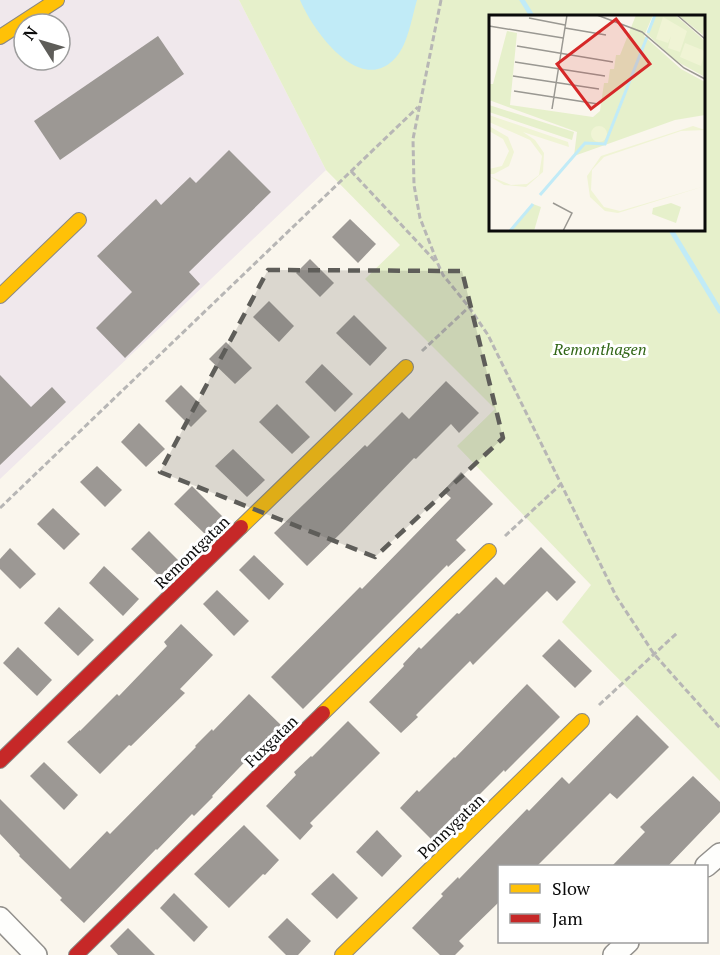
<svg xmlns="http://www.w3.org/2000/svg" width="720" height="955" font-family="'PT Serif',serif">
	<rect width="100%" height="100%" fill="#faf6ed"/>
	<path fill="#f0e8ec" fill-rule="evenodd" d="M0 0H239L326 170 0 479ZM24 24H60V60H24Z"/>
	<path fill="#e6f0cb" fill-rule="evenodd" d="M239 0H720V781L562 622 591 585 457 446 495 409 365 279 400 245 326 170ZM490 16H704V230H490Z"/>
	<path fill="#c1ebf7" d="M300 0H417C412 17 408 43 397 56 362 99 313 31 300 0Z"/>
	<g fill="none" stroke-linecap="round" stroke-linejoin="round">
		<g stroke="#c1ebf7" stroke-width="5">
			<polyline points="522,0 532,16"/>
			<polyline points="671,230 720,311"/>
		</g>
	</g>
	<g fill="#9c9894">
		<polygon points="158,36 184,74 60,160 34,121"/>
		<polygon points="229,150 271,192 189,272 200,284 125,358 96,328 132,292 97,256 156,199 161,205 190,177 196,183"/>
		<polygon points="350,219 376,244 358,263 332,237"/>
		<polygon points="310,259 334,283 320,297 296,273"/>
		<polygon points="269,301 294,326 279,342 253,317"/>
		<polygon points="354,315 387,348 370,366 336,333"/>
		<polygon points="226,342 252,368 235,384 209,359"/>
		<polygon points="322,364 353,394 335,412 305,382"/>
		<polygon points="0,375 31,407 52,387 66,402 0,465"/>
		<polygon points="446,381 479,413 459,433 451,424 416,459 414,458 343,531 307,566 274,533 365,445 367,447 402,412 409,419"/>
		<polygon points="181,385 207,411 191,427 165,401"/>
		<polygon points="277,404 310,437 292,454 259,422"/>
		<polygon points="139,423 165,449 146,467 121,442"/>
		<polygon points="233,449 265,480 247,497 215,466"/>
		<polygon points="97,466 122,490 105,507 80,482"/>
		<polygon points="461,472 493,504 456,540 466,550 448,567 447,565 303,709 271,677 360,587 362,589 451,498 443,491"/>
		<polygon points="192,486 225,519 207,536 174,504"/>
		<polygon points="53,508 80,534 64,550 37,524"/>
		<polygon points="149,531 180,562 162,579 131,549"/>
		<polygon points="541,547 576,582 557,601 547,591 473,665 470,661 416,715 418,717 401,733 369,702 404,666 403,664 419,647 421,649 457,613 459,614 496,577 504,585"/>
		<polygon points="10,548 36,574 20,589 0,569 0,559"/>
		<polygon points="254,555 284,584 269,600 239,570"/>
		<polygon points="104,566 139,599 123,616 89,583"/>
		<polygon points="217,590 249,621 234,636 203,604"/>
		<polygon points="59,607 94,640 78,656 44,623"/>
		<polygon points="181,624 213,655 180,689 185,693 131,746 129,745 100,774 67,742 80,730 80,731 117,694 119,696 167,646 164,642"/>
		<polygon points="559,639 592,671 575,688 542,656"/>
		<polygon points="18,647 52,680 37,696 3,663"/>
		<polygon points="527,684 560,717 505,772 504,770 433,841 400,808 417,790 419,792 454,757 455,758"/>
		<polygon points="249,694 283,727 266,745 263,743 212,796 213,797 194,816 192,814 157,850 156,849 84,923 60,900 62,898 19,856 20,855 0,834 0,799 70,869 107,831 110,834 196,747 195,746 212,729 213,731"/>
		<polygon points="637,715 669,747 617,799 610,793 536,867 500,867 500,901 459,941 464,946 455,955 440,955 412,928 443,896 441,894 458,877 459,879 527,809 529,811 562,777 569,784"/>
		<polygon points="348,721 380,753 310,823 313,826 300,840 266,806 296,775 294,772 311,756 312,757"/>
		<polygon points="44,762 78,795 64,810 30,776"/>
		<polygon points="693,776 720,802 720,812 667,867 611,867 645,832 640,827"/>
		<polygon points="244,825 279,860 265,875 263,874 229,908 194,874"/>
		<polygon points="377,830 402,856 382,877 356,852"/>
		<polygon points="333,873 358,898 337,919 311,894"/>
		<polygon points="174,893 208,927 194,942 160,908"/>
		<polygon points="287,918 311,941 298,955 286,955 268,937"/>
		<polygon points="128,928 155,955 118,955 110,946"/>
	</g>
	<g fill="none" stroke-linecap="round" stroke-linejoin="round">
		<g stroke="#92908c" stroke-width="24">
			<g id="street">
				<polyline points="706,866 720,854"/>
				<polyline points="0,918 36,955"/>
				<polyline points="614,955 628,942"/>
			</g>
		</g>
		<g stroke="#898783" stroke-width="16">
			<g id="slow">
				<polyline points="0,37 57,0"/>
				<polyline points="0,296 79,220"/>
				<polyline points="241,527 406,367"/>
				<polyline points="323,713 489,551"/>
				<polyline points="342,955 582,721"/>
			</g>
		</g>
		<g stroke="#898783" stroke-width="16">
			<g id="jam">
				<polyline points="0,761 241,527"/>
				<polyline points="76,955 323,713"/>
			</g>
		</g>
		<g stroke="#b7b6b5" stroke-width="3" stroke-dasharray="6 3" stroke-linecap="butt">
			<polyline points="441,0 413,139 414,185 420,218 438,264 443,275 469,307 488,335 616,596 654,654 720,728"/>
			<polyline points="351,171 437,263"/>
			<polyline points="422,351 469,307"/>
			<polyline points="0,508 418,107"/>
			<polyline points="505,536 561,484"/>
			<polyline points="599,705 677,633"/>
		</g>
		<use href="#street" stroke="#fefefc" stroke-width="21"/>
		<use href="#slow" stroke="#ffc107" stroke-width="14"/>
		<use href="#jam" stroke="#c62828" stroke-width="14"/>
	</g>
	<path fill="#5e5d59" fill-opacity="0.2" stroke="#5e5d59" stroke-width="4.5" stroke-dasharray="12 8" stroke-linejoin="round" d="M268 270 462 271 503 438 375 557 160 472Z"/>
	<g text-anchor="middle" stroke-width="6" stroke-linejoin="round" paint-order="stroke">
		<g font-size="16" font-style="italic" fill="#316617" stroke="#fff">
			<text x="600" y="355">Remonthagen</text>
		</g>
		<g font-size="16" fill="#0a0a0a" stroke="#fff">
			<text transform="translate(192 552) rotate(-44)" y="6">Remontgatan</text>
			<text transform="translate(271 741) rotate(-44)" y="6">Fuxgatan</text>
			<text transform="translate(451 826) rotate(-44)" y="6">Ponnygatan</text>
		</g>
	</g>
	<g transform="translate(489 15)">
		<rect width="216" height="216" fill="#faf6ed"/>
		<path d="M147 0H164L155 21 192 54 216 67V100L186 105 85 141 88 117 0 85V69H4L18 16 28 18 21 90 104 102 111 96 115 68H119L121 54H125L127 40H131ZM166 0H186L216 26V62L187 46 158 19ZM189 0H216L214 20ZM0 90 85 117 83 125 0 97ZM182 188 192 192 187 208 163 199 164 193ZM44 189 52 192 45 216H20Z" fill="#e6f0cb"/>
		<path d="M174 2 198 16 191 37 179 33 182 21 179 28 167 24ZM196 28 216 36 212 51 191 42ZM0 100 79 127 80 132 34 117 46 125 55 138 54 157 37 172 15 170 0 161 22 170 38 169 50 160 53 141 41 125 0 107ZM0 111 19 122 25 137 20 151 5 159H0V154L13 151 20 136 14 124 0 116ZM204 111 216 115 192 116 115 142 103 155 102 175 115 192 131 196 216 171 129 198 116 196 101 182 98 161 112 141ZM102 119a8 8 0 1 1 16 0a8 8 0 1 1-16 0Z" fill="#f0f4d5"/>
		<path fill="none" stroke="#c1ebf7" stroke-width="3" d="M159 18 166 0M51 180 96 128 116 129 158 22M21 216 44 189"/>
		<path fill="none" stroke="#9a9892" stroke-width="1.5" d="M108 0 153 17 195 53 216 64M188 0 216 24M40 3 76 10M0 11 74 23M76 13 117 20M28 31 124 47M26 47 116 61M24 61 110 74M25 76 109 89M63 94 78 0M64 188 83 198 74 216"/>
		<path fill="#d62828" fill-opacity="0.15" stroke="#d62828" stroke-width="3" d="M127 4 161 49 102 94 68 49Z"/>
		<rect width="216" height="216" fill="none" stroke="#0a0a0a" stroke-width="3"/>
	</g>
	<rect x="498" y="865" width="210" height="78" fill="#ffffff" stroke="#9d9d9d" stroke-width="1.5"/>
	<rect x="510" y="884" width="30" height="9" fill="#ffc107" stroke="#9d9d9d" stroke-width="1.5"/>
	<text x="552" y="895" font-size="18" fill="#0a0a0a">Slow</text>
	<rect x="510" y="914" width="30" height="9" fill="#c62828" stroke="#9d9d9d" stroke-width="1.5"/>
	<text x="552" y="925" font-size="18" fill="#0a0a0a">Jam</text>
	<g transform="translate(42 42) rotate(307)"><circle r="28" fill="#ffffff" stroke="#9d9d9d" stroke-width="1.5"/>
	<path d="M0-4.5L10 22L0 15L-10 22Z" fill="#5e5d59"/>
	<text y="-9" font-size="16" font-weight="bold" text-anchor="middle" fill="#0a0a0a">N</text>
	</g>
</svg>
